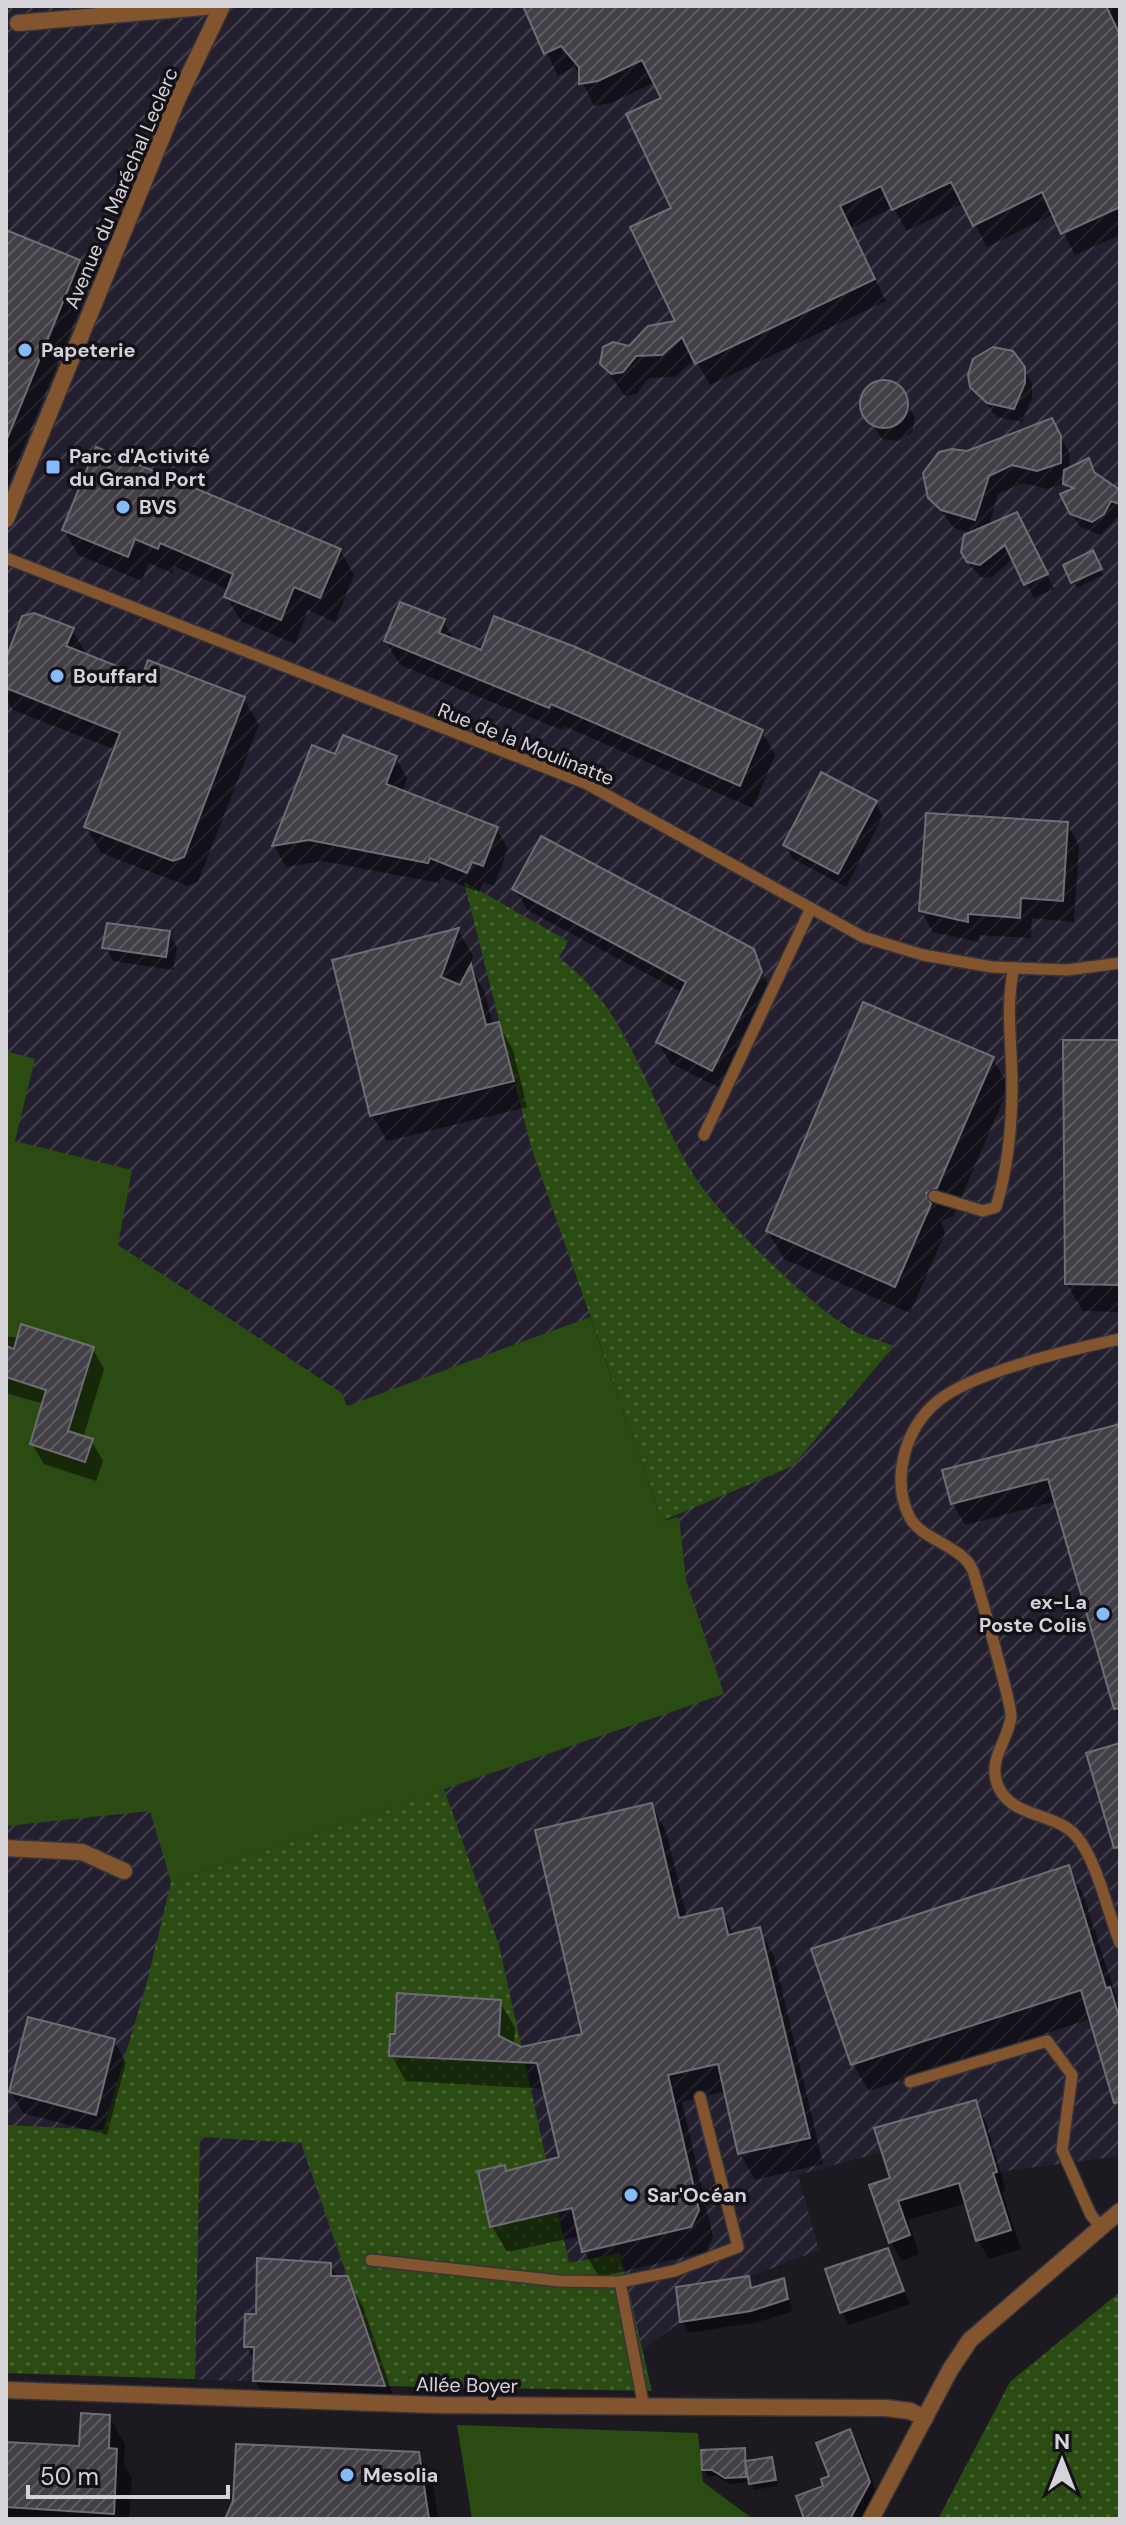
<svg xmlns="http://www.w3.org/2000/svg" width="1126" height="2525" font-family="'DM Sans',sans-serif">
	<defs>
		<pattern id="industrial-furrows" width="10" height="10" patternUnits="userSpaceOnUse" patternTransform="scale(2)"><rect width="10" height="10" fill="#231f2f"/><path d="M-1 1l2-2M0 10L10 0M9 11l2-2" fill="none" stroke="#423f4c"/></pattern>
		<pattern id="grass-dots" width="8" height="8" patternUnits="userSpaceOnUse" patternTransform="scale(2)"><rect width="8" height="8" fill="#2a4c12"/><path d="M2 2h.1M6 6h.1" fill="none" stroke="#486534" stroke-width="1.8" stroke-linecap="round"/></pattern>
		<pattern id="building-hatch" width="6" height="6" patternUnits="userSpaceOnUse" patternTransform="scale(2)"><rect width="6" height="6" fill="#433f47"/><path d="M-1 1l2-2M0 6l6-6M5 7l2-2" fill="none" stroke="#5d5a61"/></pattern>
	</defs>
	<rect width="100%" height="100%" fill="#1d1920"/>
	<polygon fill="url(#industrial-furrows)" points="6,6 1120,6 1120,2156 997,2172 898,2201 882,2152 798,2175 819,2250 749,2277 676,2287 680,2322 593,2389 385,2386 6,2373"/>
	<g fill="url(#grass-dots)">
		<path d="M464 882 568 941 559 958C630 1009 649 1103 693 1174 718 1215 812 1308 854 1331 866 1337 881 1341 894 1346L793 1466 662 1521 531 1147Z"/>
		<polygon points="444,1789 499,1945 569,2263 620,2253 652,2391 385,2386 301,2143 200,2137 195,2379 6,2373 6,2125 103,2130 147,1982 171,1882"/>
		<polygon points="1120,2292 1120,2519 938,2519 1010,2382"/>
	</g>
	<g fill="#2a4c12">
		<polygon points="6,1051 35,1059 15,1141 132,1170 118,1245 342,1393 347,1406 590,1317 662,1521 679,1517 686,1580 724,1694 171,1882 150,1811 6,1826"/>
		<polygon points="457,2425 698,2433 703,2482 753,2519 472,2519"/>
	</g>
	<g fill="#0007">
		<polygon points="525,6 1120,6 1120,235 1075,255 1054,214 987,247 964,203 907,231 893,207 851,229 886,301 710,385 695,359 675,377 649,378 636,394 625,396 602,364 677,322 674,209 663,99 655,82 611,103 594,106 575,67 558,76"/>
		<polygon points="6,232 79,261 91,282 6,490"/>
		<polygon points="1023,368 1032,383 1032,398 1022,422 997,417 972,386"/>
		<polygon points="880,383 897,386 915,418 912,432 899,441 882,439 863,408 865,393"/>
		<polygon points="1051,421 1069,452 1070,469 1097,477 1120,493 1120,514 1101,535 1080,527 1072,513 1070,492 1065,483 1048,489 1023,483 998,494 989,527 1025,529 1054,589 1034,598 1013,558 992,577 983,578 971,567 963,552 973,534 954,528 926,490 929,466 940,454 967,453"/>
		<polygon points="64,530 340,550 354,575 335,622 308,610 295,644 241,621 226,596 229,590 174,566 172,573 149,563 142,581 78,555"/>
		<polygon points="1096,559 1103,575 1077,588 1073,582"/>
		<polygon points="443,621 455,642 482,652 762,732 775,755 753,808 564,726 562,730 400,665 386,641"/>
		<polygon points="72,630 88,657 143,678 244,699 259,725 198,882 188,886 101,853 86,827 116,750 13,710 6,698 6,664"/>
		<polygon points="313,748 336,756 395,757 407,778 402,792 496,828 508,849 494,886 483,882 479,892 442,878 440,883 322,861 286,867 274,846"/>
		<polygon points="875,802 883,816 846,887 793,859 785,845"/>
		<polygon points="1067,824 1079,845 1074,922 1032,918 1031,938 979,935 979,942 933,932 921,911"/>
		<polygon points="515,889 752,951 773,995 724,1090 670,1063 658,1042 683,993 527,910"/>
		<polygon points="458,930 473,956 470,966 485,993 493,1025 498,1024 513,1050 527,1107 387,1141 372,1115 335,961"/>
		<polygon points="169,933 177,947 173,970 113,961 105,947"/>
		<polygon points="1120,1042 1120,1312 1083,1311 1067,1284"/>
		<polygon points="993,1059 1009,1087 953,1216 941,1221 945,1233 910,1313 784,1259 768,1231"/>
		<polygon points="6,1336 93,1349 104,1369 83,1438 91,1440 103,1461 96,1481 44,1464 32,1444 44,1404 6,1393"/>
		<polygon points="1120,1427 1120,1723 1057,1501 965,1525 953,1504 945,1471"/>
		<polygon points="651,1805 666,1831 687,1918 721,1911 735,1935 759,1930 774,1956 823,2164 755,2180 740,2154 726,2091 682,2102 713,2237 706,2252 599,2277 584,2251 580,2236 507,2252 492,2226 507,2173 562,2159 545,2089 406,2081 391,2055 500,2002 515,2028 514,2046 520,2049 585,2036"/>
		<polygon points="1068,1867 1083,1894 1120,2009 1120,2094 1090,2019 869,2091 853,2064"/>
		<polygon points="114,2041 126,2062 107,2135 23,2113 11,2092"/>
		<polygon points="976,2103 986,2122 1006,2191 1002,2192 1021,2249 989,2259 978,2240 967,2203 908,2220 919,2254 902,2261 891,2242 893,2179"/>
		<polygon points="887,2251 910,2304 849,2325 842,2312"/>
		<polygon points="330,2265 338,2278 347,2278 363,2307 399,2413 271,2409 255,2381 256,2364 246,2346 258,2316"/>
		<polygon points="748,2279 754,2289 783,2281 793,2311 758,2322 689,2333 682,2321"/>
		<polygon points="109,2417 125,2444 124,2464 132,2478 129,2519 6,2519 6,2444 81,2448"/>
		<polygon points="850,2431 862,2452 881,2505 873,2519 806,2519 831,2477"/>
		<polygon points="744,2450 748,2462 771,2459 778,2486 754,2490 750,2482 730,2484 717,2476 708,2476 704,2470"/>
		<polygon points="418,2454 432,2478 438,2518 228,2519"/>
	</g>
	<g fill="url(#building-hatch)" stroke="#706c74" stroke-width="2">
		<polygon points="523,6 1106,6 1120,35 1120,207 1061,234 1042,192 973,226 951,182 892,210 881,186 840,206 875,279 695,364 682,337 662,355 636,356 623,372 611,374 600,364 603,347 613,342 629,346 648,326 675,321 630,227 671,208 626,114 661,98 642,60 598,81 579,84 579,67 561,46 544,54"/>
		<polygon points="6,230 80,260 7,439 6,439"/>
		<polygon points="993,347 1013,351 1025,367 1025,383 1014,409 987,403 970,387 968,375 973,359"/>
		<circle cx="884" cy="404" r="24"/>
		<polygon points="1052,418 1061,436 1061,463 1037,471 1012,465 989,476 975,520 941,510 928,498 923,473 939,452 952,449 967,451"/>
		<polygon points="96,447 341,549 320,598 294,587 281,620 224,597 233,574 160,543 158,549 135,539 128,557 62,530"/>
		<polygon points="1089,458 1094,472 1120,490 1120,504 1111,501 1104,514 1092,522 1070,514 1060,494 1074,488 1063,484 1064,470"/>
		<polygon points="1017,512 1048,574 1024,585 1005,545 980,565 967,562 961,552 964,535"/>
		<polygon points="1093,550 1102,569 1071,583 1063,565"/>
		<polygon points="400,602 445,619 439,633 481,650 494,616 573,646 763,730 740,786 551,704 549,708 384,641"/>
		<polygon points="34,613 74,628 66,646 142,676 148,660 245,697 184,857 173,861 84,827 120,733 6,688 6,659 22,616"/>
		<polygon points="343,735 397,756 386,784 498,827 483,866 472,862 467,873 430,858 428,863 309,840 272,846 312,745 335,754"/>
		<polygon points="821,772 877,801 838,874 783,845"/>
		<polygon points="926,813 1068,822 1063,901 1021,898 1020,918 968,914 968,922 919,911"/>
		<polygon points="541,836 754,949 762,972 712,1071 656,1042 686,982 512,889"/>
		<polygon points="107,923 170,931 166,957 102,948"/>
		<polygon points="459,928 441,977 460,985 471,964 486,1025 499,1022 514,1081 370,1116 332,960"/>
		<polygon points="863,1002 994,1057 937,1188 926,1193 931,1204 895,1287 766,1231"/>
		<polygon points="1063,1040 1120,1040 1120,1285 1065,1284"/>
		<polygon points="21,1324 94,1347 68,1431 93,1439 85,1462 30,1444 46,1390 6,1377 6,1346 14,1349"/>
		<polygon points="1120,1424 1120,1708 1114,1709 1048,1479 951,1504 942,1470"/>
		<polygon points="1120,1743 1120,1847 1114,1848 1086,1753"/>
		<polygon points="652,1803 679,1918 722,1908 728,1935 760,1927 810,2138 738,2154 718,2064 668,2075 699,2210 691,2227 582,2252 572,2208 490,2227 478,2171 505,2165 506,2171 559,2157 537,2063 389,2056 390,2034 395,2034 397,1993 501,2000 499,2036 521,2047 582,2034 535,1830"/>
		<polygon points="1069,1865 1106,1988 1110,1987 1120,2020 1120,2102 1114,2103 1081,1990 851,2065 811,1949"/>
		<polygon points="28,2017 115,2039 96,2115 9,2092"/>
		<polygon points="976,2100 997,2172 993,2173 1011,2230 976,2241 959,2183 898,2201 910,2235 889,2243 869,2185 890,2178 874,2128"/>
		<polygon points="888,2248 904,2291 840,2313 825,2269"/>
		<polygon points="257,2258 331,2263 331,2276 348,2276 385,2386 253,2381 254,2347 244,2347 245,2314 256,2314"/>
		<polygon points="749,2276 751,2288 784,2278 788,2299 751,2311 680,2322 676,2287"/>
		<polygon points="81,2413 110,2415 109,2448 117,2449 114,2514 6,2507 6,2442 79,2446"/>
		<polygon points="850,2429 870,2482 850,2519 804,2519 796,2496 823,2486 821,2479 829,2476 816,2443"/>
		<polygon points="236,2444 419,2452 429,2519 225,2519 233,2501"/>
		<polygon points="745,2448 746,2477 725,2478 712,2470 702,2470 701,2450"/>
		<polygon points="772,2457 776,2480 749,2484 745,2461"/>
	</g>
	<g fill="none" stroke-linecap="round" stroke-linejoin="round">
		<g stroke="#37333a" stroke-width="14">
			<g id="service">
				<polyline points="6,558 585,783 863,937 923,955 992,967 1067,970 1120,963"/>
				<polyline points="704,1135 811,908"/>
				<path d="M934 1196 983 1211 996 1207C1008 1168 1012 1125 1012 1085 1012 1045 1005 1006 1014 968"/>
				<path d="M1120 1339C1073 1349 973 1372 938 1401 905 1428 891 1478 909 1516 920 1540 964 1546 973 1571 979 1589 1012 1705 1011 1717 1008 1741 987 1760 998 1786 1012 1819 1057 1812 1077 1837 1097 1861 1108 1913 1120 1943"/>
				<polyline points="910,2082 1047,2041 1072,2075 1062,2150 1091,2215 1101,2227"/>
				<polyline points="371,2260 559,2281 620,2282 644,2408"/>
				<polyline points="620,2282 674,2271 738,2247 700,2097"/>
			</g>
		</g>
		<g stroke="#37333a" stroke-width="19">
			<g id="minor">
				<polyline points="18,23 215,6"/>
				<polyline points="6,1848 82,1852 124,1871"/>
				<polyline points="6,2390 436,2405 886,2408 910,2411 925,2418"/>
			</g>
		</g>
		<g stroke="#37333a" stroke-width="19">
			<g id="tertiary">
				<polyline points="6,519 178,98 222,6"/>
				<polyline points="871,2519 950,2370 970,2340 1120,2211"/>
			</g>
		</g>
		<use href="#service" stroke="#83552e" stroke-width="11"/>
		<use href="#minor" stroke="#83552e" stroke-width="16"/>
		<use href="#tertiary" stroke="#83552e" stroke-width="16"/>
	</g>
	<g fill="#85bbfb" stroke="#141017" stroke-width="3">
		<circle cx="25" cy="350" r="8"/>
		<rect x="45" y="459" width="16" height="16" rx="4"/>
		<circle cx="123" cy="507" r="8"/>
		<circle cx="57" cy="676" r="8"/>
		<circle cx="1103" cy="1614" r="8"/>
		<circle cx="631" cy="2195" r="8"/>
		<circle cx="347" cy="2475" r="8"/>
	</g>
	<g text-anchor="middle" stroke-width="7" stroke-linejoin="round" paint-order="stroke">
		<g font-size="20" fill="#d5d3d8" stroke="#141017">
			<text transform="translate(121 188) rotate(-67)" y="7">Avenue du Maréchal Leclerc</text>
			<text transform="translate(526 744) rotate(22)" y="7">Rue de la Moulinatte</text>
			<text transform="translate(467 2385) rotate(1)" y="7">Allée Boyer</text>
		</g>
		<g font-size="20" font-weight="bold" fill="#d5d3d8" stroke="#141017" text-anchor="start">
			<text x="41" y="357">Papeterie</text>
			<text x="69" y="463">Parc d'Activité<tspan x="69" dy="23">du Grand Port</tspan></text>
			<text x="139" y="514">BVS</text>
			<text x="73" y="683">Bouffard</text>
			<text x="1087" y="1609" text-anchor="end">ex-La<tspan x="1087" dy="23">Poste Colis</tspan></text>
			<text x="647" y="2202">Sar'Océan</text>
			<text x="363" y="2482">Mesolia</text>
		</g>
	</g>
	<rect width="1126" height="2525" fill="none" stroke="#d5d3d8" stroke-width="16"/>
	<g transform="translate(1062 2461)" stroke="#141017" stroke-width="6" paint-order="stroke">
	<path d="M0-6L14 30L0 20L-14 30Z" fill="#d5d3d8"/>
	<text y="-12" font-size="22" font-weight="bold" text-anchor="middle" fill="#d5d3d8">N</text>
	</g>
	<path d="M28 2485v12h200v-12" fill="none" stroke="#d5d3d8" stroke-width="4"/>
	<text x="40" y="2485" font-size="24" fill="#d5d3d8" stroke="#141017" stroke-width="6" paint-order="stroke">50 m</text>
</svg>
